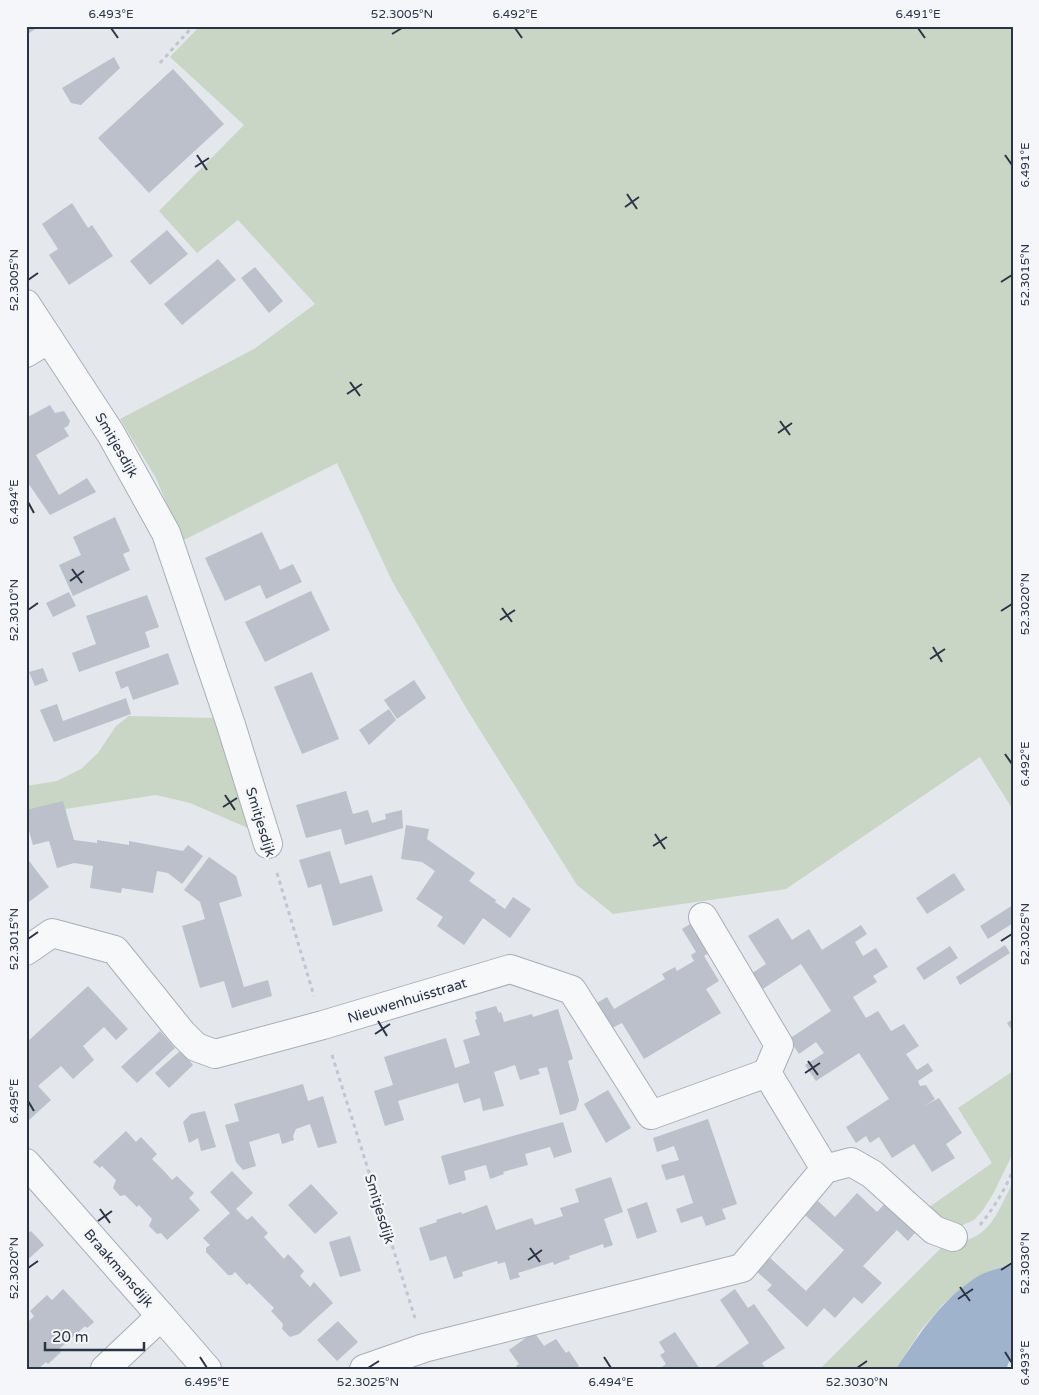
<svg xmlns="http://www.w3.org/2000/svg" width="1039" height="1395" font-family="'Varela Round',sans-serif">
	<rect width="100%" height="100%" fill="#e4e7ec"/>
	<g fill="#c9d6c5">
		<polygon points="200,26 1013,26 1013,810 980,757 786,889 613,914 577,885 468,711 392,581 337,463 182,541 156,478 120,419 254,349 315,304 238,220 197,253 159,211 244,125 170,57"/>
		<polygon points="129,716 215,718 248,828 190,803 156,795 26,815 26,786 57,781 81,769 98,753 116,726"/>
		<polygon points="1013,1071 1013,1153 993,1194 983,1210 974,1220 958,1227 925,1210 992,1163 958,1108"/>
		<path d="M1013 1182V1263L982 1274 943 1304 921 1330 896 1369H820L944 1245C990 1240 994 1219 1013 1182Z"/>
	</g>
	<path fill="#9fb4cc" d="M1013 1263V1353L1006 1369H896C921 1332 941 1299 980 1275 990 1270 1003 1268 1013 1263Z"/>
	<g fill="#bbc0ca">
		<polygon points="26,26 40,26 26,35"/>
		<polygon points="114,57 120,68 81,105 71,103 62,88"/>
		<polygon points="173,69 224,124 149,193 98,138"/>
		<polygon points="72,203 88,228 92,225 113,256 69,285 49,255 58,249 42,224"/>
		<polygon points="167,230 188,254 150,285 130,261"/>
		<polygon points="218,259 236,280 182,325 164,304"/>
		<polygon points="255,267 283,301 269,313 241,278"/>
		<polygon points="50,405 55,413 64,411 70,421 68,426 64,428 69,436 36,455 59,495 87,478 96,492 50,515 26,480 26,418"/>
		<polygon points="115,517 130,551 123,554 130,570 73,596 59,565 81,555 73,537"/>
		<polygon points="262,532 280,570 293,564 302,582 266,599 260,585 225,601 205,558"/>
		<polygon points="311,591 330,630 265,662 245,622"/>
		<polygon points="69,592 76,606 53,617 46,603"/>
		<polygon points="147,595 159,627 145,632 150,647 79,672 72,653 96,644 86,616"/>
		<polygon points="168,653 179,684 133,700 128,686 121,689 115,672"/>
		<polygon points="43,668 48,681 35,686 29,672"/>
		<polygon points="312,672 339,739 302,754 274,687"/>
		<polygon points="414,680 426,698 397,719 384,700"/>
		<polygon points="126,698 131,714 54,742 40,710 57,704 63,721"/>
		<polygon points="389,709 396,720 369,745 359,730"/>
		<polygon points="346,791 353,814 368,810 372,823 386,819 385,814 402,810 403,828 345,845 341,829 306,838 296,805"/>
		<polygon points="63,801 74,840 97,843 97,840 129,845 129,841 183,851 188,845 203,856 182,884 168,873 157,871 153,893 122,888 121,893 90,888 93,866 74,863 57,868 49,841 33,845 26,821 26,810"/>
		<polygon points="406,825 429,829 427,839 475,873 469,881 496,900 495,902 505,909 513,897 531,909 510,938 483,918 464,945 437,926 443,917 416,899 435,871 422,862 401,859"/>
		<polygon points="330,851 340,884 372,875 383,911 333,926 321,884 308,888 299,860"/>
		<polygon points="26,857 49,887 26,904"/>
		<polygon points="209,857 236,876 242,896 219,903 244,987 268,980 272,996 232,1008 224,981 200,988 182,926 205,919 200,902 184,890"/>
		<polygon points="954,873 965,890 927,914 916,898"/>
		<polygon points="1013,905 1013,923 988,939 980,926"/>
		<polygon points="778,918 792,940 809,929 822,950 861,925 867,934 855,942 863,956 876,948 888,967 873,976 877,982 853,997 866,1018 878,1011 891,1031 904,1024 919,1046 906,1054 917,1070 928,1063 933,1071 918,1081 920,1086 926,1085 935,1099 924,1106 939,1098 962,1133 946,1144 955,1158 932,1172 914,1144 892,1158 879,1137 870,1143 866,1136 856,1143 846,1127 889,1099 859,1053 816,1081 805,1065 824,1053 816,1042 799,1054 789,1039 831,1011 801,964 758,992 748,976 766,964 748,936"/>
		<polygon points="695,921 712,951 704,956 719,981 706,989 721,1013 644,1059 622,1023 610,1029 595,1004 607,997 614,1009 665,979 662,974 675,967 677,971 694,961 691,955 696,952 682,929"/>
		<polygon points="1005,945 1010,953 960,985 956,977"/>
		<polygon points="950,946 958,958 924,980 916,968"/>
		<polygon points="88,986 128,1029 116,1040 104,1027 83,1046 94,1060 73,1079 61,1066 38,1086 51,1100 29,1120 26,1117 26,1043"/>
		<polygon points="496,1006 499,1013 501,1012 504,1022 532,1014 533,1017 558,1009 573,1059 568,1061 579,1100 576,1110 560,1115 547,1067 538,1069 540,1074 520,1080 515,1065 494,1072 504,1106 483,1111 480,1098 464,1103 458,1083 398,1101 404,1120 385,1126 374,1091 393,1085 384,1057 446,1038 455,1068 470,1063 463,1040 480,1035 475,1020 477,1019 475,1012"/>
		<polygon points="1013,1019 1013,1032 1007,1023"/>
		<polygon points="160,1031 175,1048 137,1083 121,1067"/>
		<polygon points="181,1050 193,1065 169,1088 155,1073"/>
		<polygon points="303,1084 308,1101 323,1096 337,1143 318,1148 310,1124 296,1129 293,1136 294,1140 282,1144 279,1133 249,1142 256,1166 243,1170 236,1162 225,1125 239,1121 234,1104"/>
		<polygon points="608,1090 631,1128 606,1143 584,1104"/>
		<polygon points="205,1111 216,1147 201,1151 198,1138 189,1143 183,1122 191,1114"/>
		<polygon points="708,1119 737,1204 722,1209 726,1219 706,1226 702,1216 681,1223 676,1209 693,1203 684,1175 666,1180 661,1165 679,1160 674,1146 657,1152 653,1138"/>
		<polygon points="563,1122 572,1152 554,1158 550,1147 525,1154 528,1165 503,1172 504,1174 490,1179 486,1165 464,1171 466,1180 449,1185 441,1156"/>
		<polygon points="126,1131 136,1142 141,1137 157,1154 152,1159 163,1170 172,1180 177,1176 194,1193 189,1198 200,1210 167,1240 161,1233 157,1234 149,1226 152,1219 139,1205 137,1207 125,1195 120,1196 113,1188 116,1180 102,1166 100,1168 93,1162"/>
		<polygon points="232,1171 253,1193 236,1209 247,1220 252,1216 268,1233 264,1237 284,1259 288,1254 304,1271 300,1276 310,1287 314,1282 333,1303 299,1334 290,1337 282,1329 283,1324 271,1311 274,1308 249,1283 247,1285 235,1272 232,1275 228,1275 206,1252 206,1248 210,1245 203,1238 230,1213 210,1192"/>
		<polygon points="611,1177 623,1212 604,1219 613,1245 604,1248 603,1244 569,1256 570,1259 561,1262 554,1265 553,1262 518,1273 520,1277 510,1280 505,1262 498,1264 497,1261 462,1272 463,1276 454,1279 446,1256 430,1261 419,1228 437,1222 436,1220 461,1212 462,1214 487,1205 496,1230 532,1218 535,1225 563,1216 560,1208 579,1202 575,1189"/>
		<polygon points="311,1184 338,1213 315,1234 288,1205"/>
		<polygon points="857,1193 877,1212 889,1199 920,1227 908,1241 897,1230 863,1266 882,1283 862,1304 854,1297 835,1318 824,1308 807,1327 767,1290 772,1285 755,1270 768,1256 806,1291 844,1250 805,1215 818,1201 835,1217"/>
		<polygon points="647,1202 657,1232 637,1239 627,1209"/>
		<polygon points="31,1231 44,1245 26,1261 26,1235"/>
		<polygon points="350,1236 361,1271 340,1277 329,1242"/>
		<polygon points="63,1289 94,1322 87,1328 85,1326 72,1338 59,1349 61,1352 48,1364 46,1362 38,1369 26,1369 26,1324 34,1316 30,1311 47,1295 52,1300"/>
		<polygon points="735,1289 748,1308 754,1304 785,1348 762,1363 766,1369 712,1369 749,1343 720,1300"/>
		<polygon points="338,1321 358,1342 337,1361 317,1340"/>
		<polygon points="534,1332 544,1346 556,1339 566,1353 569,1351 579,1366 576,1369 518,1369 516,1366 519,1364 509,1350"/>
		<polygon points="675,1332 681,1341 700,1369 659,1369 666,1364 660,1355 665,1352 659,1342"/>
	</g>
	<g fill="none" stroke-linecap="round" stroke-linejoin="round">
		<g stroke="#a9aeb7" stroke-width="30">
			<g id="minor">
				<polyline points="26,304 111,434 166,533 231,725 268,844"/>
				<polyline points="26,353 49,339"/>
				<polyline points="26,951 52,933 115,950 182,1033 196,1047 215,1054 323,1025 510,969 572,990 651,1115 767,1073 779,1045 703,917"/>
				<polyline points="767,1073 825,1169"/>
				<polyline points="26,1163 161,1316 105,1369"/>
				<polyline points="161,1316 207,1369"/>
				<polyline points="364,1369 424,1348 742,1268 825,1169 851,1162 872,1174 934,1230 953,1237"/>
			</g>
		</g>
		<g stroke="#c2c5cb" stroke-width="3" stroke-dasharray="4 4" stroke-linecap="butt">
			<polyline points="160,63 193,26"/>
			<polyline points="277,873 314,996"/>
			<polyline points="332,1055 415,1318"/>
			<path d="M980 1225C993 1209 1005 1190 1013 1170"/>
		</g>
		<use href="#minor" stroke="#f7f8fa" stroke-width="28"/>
	</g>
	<path fill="none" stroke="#2b3445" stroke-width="2" d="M111 28 118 38M515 28 522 38M918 28 925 38M392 34 402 28M197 155 207 170M1005 155 1012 165M195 167 209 158M627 194 637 209M625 207 639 197M28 280 38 273M1001 282 1012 275M350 382 360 396M347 394 362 384M780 421 790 435M778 433 792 423M28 502 34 513M72 569 82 583M70 581 84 571M502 608 512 622M28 610 38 603M1001 611 1012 604M500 620 515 610M933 647 942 662M930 659 945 649M1005 754 1012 764M225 795 235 810M223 807 237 798M655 834 665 849M653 846 667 837M28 939 38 932M1001 941 1012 934M378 1021 387 1036M375 1034 390 1024M808 1061 818 1075M805 1073 820 1063M28 1101 34 1111M100 1209 110 1223M98 1221 112 1211M530 1248 540 1262M528 1260 542 1250M28 1268 38 1261M1001 1270 1012 1263M960 1287 970 1301M958 1299 973 1289M1005 1352 1012 1363M200 1357 207 1368M604 1357 611 1368M368 1368 379 1361M857 1368 867 1361"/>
	<g text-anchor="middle" stroke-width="4.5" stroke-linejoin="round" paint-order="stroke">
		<g font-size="14" fill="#2b3445" stroke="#f4f6f9">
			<text transform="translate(117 445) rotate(60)" y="5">Smitjesdijk</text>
			<text transform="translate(261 822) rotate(73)" y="5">Smitjesdijk</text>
			<text transform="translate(407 1000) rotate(-17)" y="5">Nieuwenhuisstraat</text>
			<text transform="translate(380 1209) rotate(73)" y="5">Smitjesdijk</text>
			<text transform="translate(119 1268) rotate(49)" y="5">Braakmansdijk</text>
		</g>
	</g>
	<rect width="1039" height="1395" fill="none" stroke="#f4f6f9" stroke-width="55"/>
	<path d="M45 1342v8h99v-8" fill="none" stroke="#2b3445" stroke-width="2.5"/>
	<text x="52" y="1342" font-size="15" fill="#2b3445" stroke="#f4f6f9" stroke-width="4" paint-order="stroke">20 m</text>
	<rect x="28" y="28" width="984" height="1340" fill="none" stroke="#2b3445" stroke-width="2"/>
	<g font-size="12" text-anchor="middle" fill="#2b3445">
		<text x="111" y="18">6.493°E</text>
		<text x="402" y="18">52.3005°N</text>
		<text x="515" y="18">6.492°E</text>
		<text x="918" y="18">6.491°E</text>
		<text transform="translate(1025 165) rotate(-90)" y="4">6.491°E</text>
		<text transform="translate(1025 275) rotate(-90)" y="4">52.3015°N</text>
		<text transform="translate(14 280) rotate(-90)" y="4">52.3005°N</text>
		<text transform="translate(14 502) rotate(-90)" y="4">6.494°E</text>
		<text transform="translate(1025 604) rotate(-90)" y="4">52.3020°N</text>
		<text transform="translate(14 610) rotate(-90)" y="4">52.3010°N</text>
		<text transform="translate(1025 764) rotate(-90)" y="4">6.492°E</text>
		<text transform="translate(1025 934) rotate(-90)" y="4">52.3025°N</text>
		<text transform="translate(14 939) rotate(-90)" y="4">52.3015°N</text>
		<text transform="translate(14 1101) rotate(-90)" y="4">6.495°E</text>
		<text transform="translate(1025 1263) rotate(-90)" y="4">52.3030°N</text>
		<text transform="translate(14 1268) rotate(-90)" y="4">52.3020°N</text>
		<text transform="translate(1025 1363) rotate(-90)" y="4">6.493°E</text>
		<text x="207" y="1386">6.495°E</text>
		<text x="368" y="1386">52.3025°N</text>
		<text x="611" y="1386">6.494°E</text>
		<text x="857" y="1386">52.3030°N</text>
	</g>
</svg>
